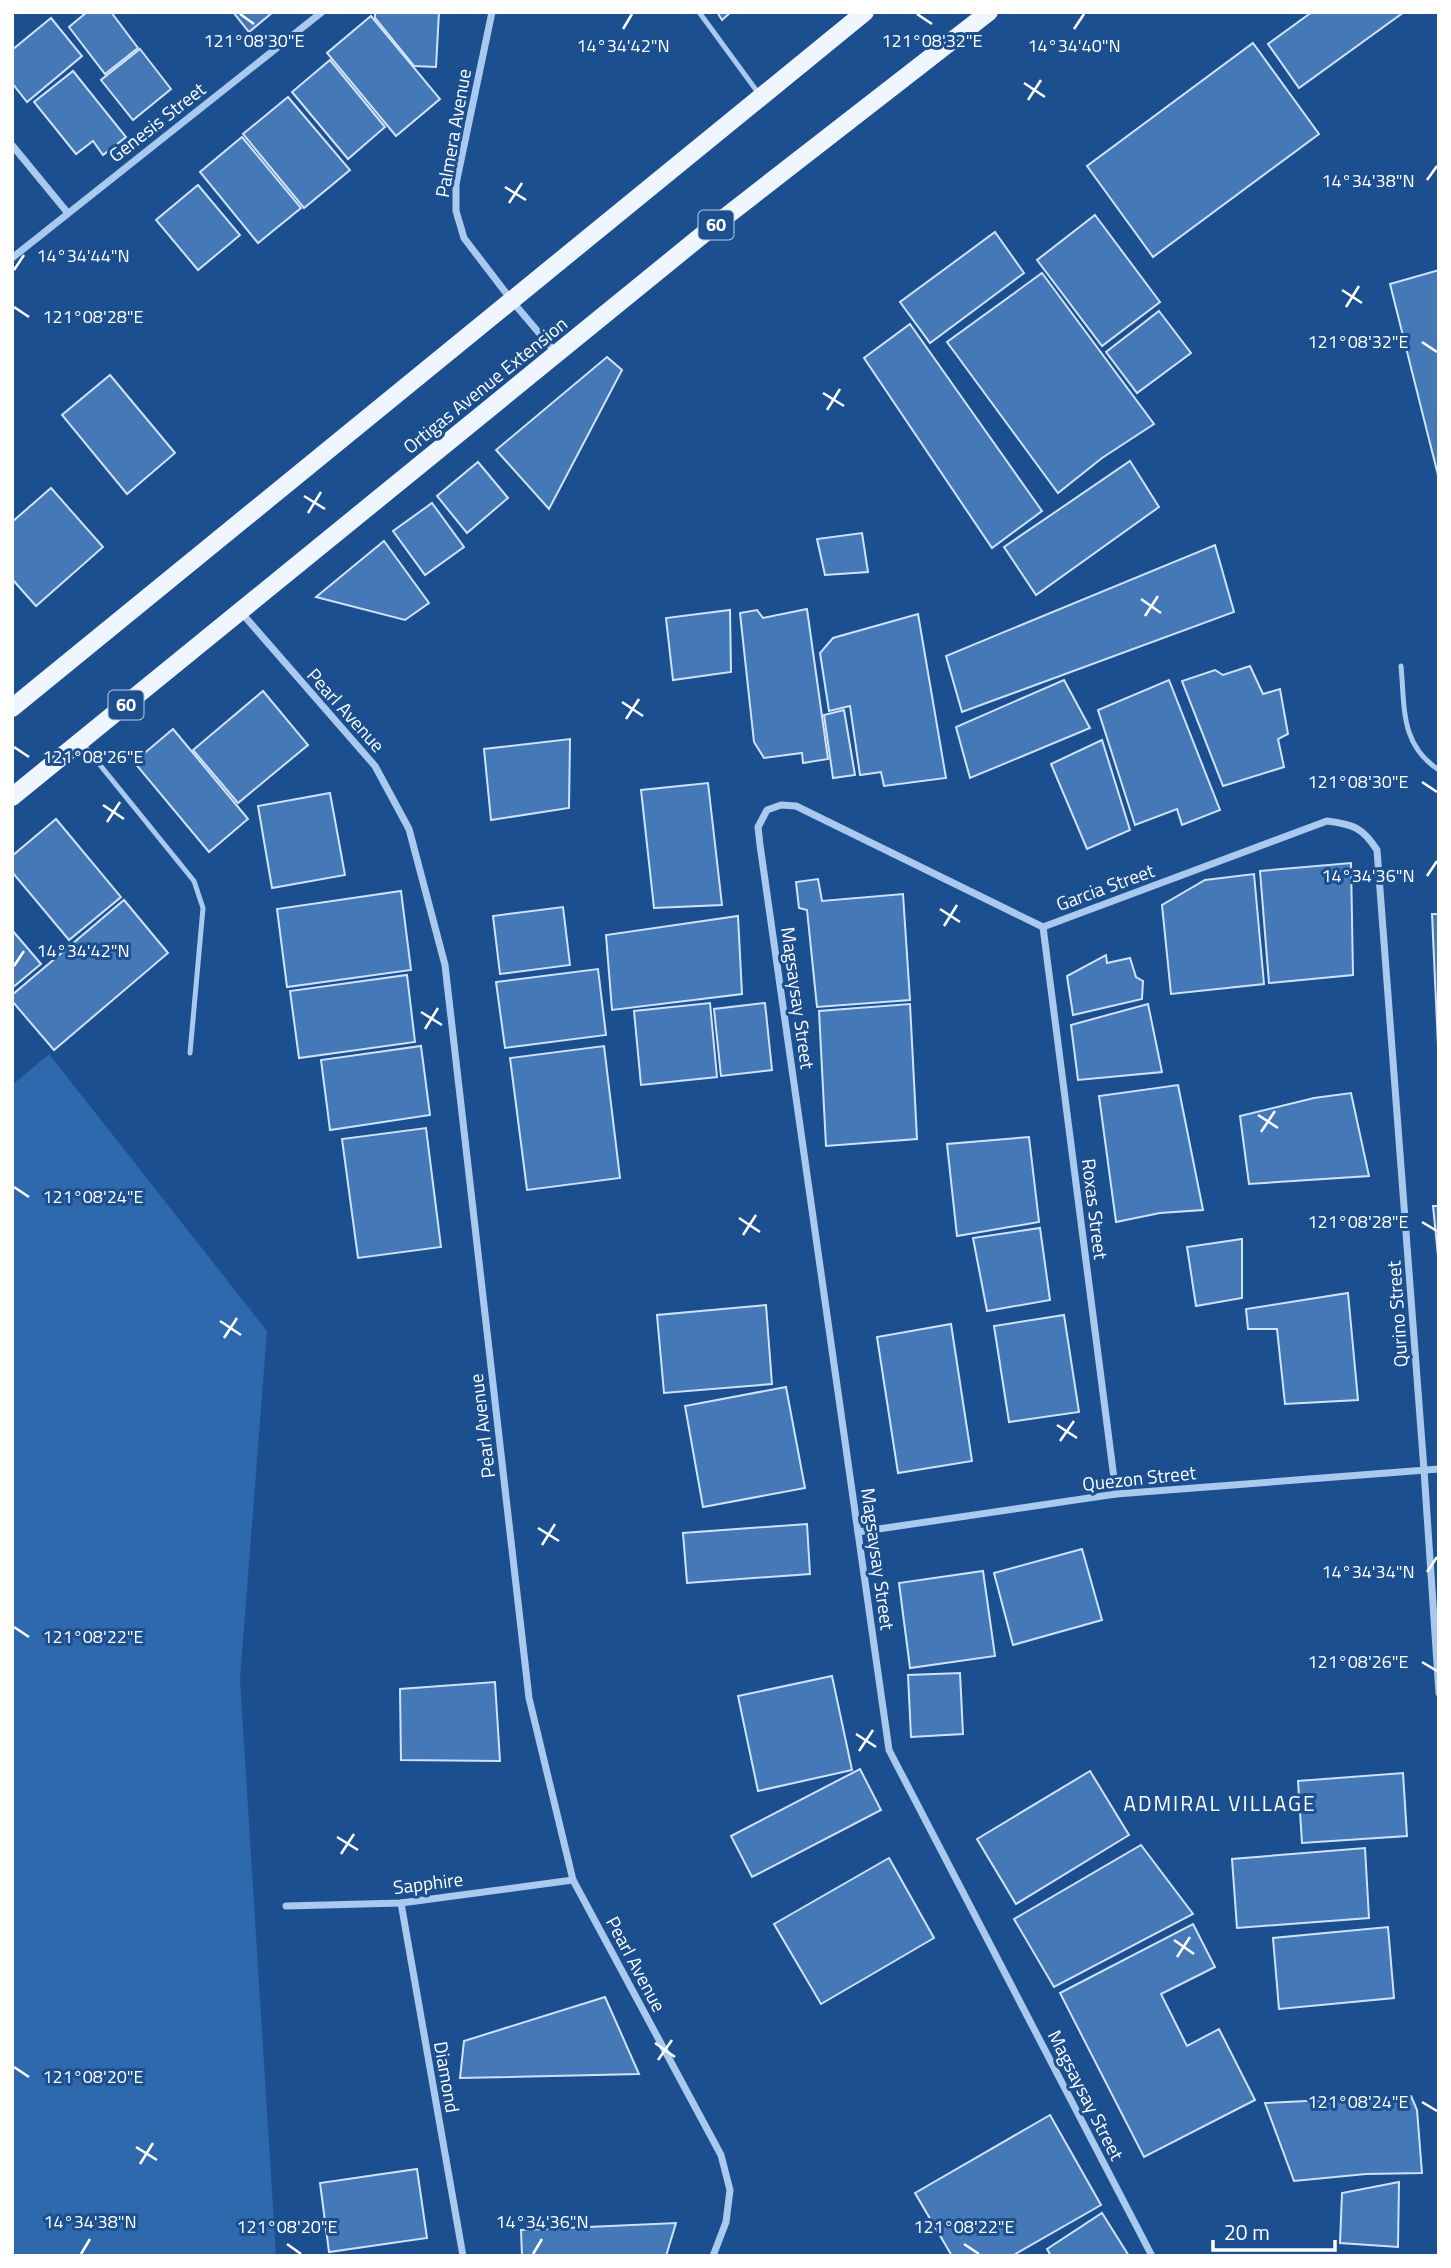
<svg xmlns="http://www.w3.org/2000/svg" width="1451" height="2268" font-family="'Titillium Web',sans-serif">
	<rect width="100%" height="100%" fill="#1b4f8f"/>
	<polygon fill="#2e69ad" points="49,1054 267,1331 240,1679 276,2256 12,2256 12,1085"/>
	<g fill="#4478b7" stroke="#cfe3fa" stroke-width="2">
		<polygon points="87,12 111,12 138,48 105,74 69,27"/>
		<polygon points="233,12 273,12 249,32"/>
		<polygon points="375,12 439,12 436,67 414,66 375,18"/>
		<polygon points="717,12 731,12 722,20"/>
		<polygon points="1312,12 1404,12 1299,88 1268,44"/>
		<polygon points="371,16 440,99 396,136 327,53"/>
		<polygon points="51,18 82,56 27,102 12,83 12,50"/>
		<polygon points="1253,43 1319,134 1153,257 1087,166"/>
		<polygon points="140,49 171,89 133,120 101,80"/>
		<polygon points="330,60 385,127 348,159 292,92"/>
		<polygon points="73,71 126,137 103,155 93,141 76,154 34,102"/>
		<polygon points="288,97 350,170 304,208 243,134"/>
		<polygon points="242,137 301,208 258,243 200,172"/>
		<polygon points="198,185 240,235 198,270 156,220"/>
		<polygon points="1095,215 1160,302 1102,346 1037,260"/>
		<polygon points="995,232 1024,273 930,343 900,302"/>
		<polygon points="1439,270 1439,475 1438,475 1390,284"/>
		<polygon points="1042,273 1154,424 1102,458 1058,493 947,342"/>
		<polygon points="1159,311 1191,353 1137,393 1106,352"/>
		<polygon points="910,324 1042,511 992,548 864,358"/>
		<polygon points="607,357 622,370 549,509 496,450"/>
		<polygon points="110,375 175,453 127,494 62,415"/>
		<polygon points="1130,461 1159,507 1036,595 1004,547"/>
		<polygon points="478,462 508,498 467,533 437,496"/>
		<polygon points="51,488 103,547 36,606 12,579 12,522"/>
		<polygon points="432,503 464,547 425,575 393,531"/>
		<polygon points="862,533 868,572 825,575 817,539"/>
		<polygon points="384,541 429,603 405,620 316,597"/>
		<polygon points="1215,545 1234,612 962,712 946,656"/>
		<polygon points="807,609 828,759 803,763 802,753 764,758 754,742 740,613 757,610 763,618"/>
		<polygon points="730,610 731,672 673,680 666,618"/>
		<polygon points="918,614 946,778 884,786 881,772 860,775 850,706 829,711 820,653 833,638"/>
		<polygon points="1250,666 1263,694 1280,689 1288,734 1278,739 1284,767 1223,786 1182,681 1215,670 1223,675"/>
		<polygon points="1064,680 1090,728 970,778 956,727"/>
		<polygon points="1169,680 1220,810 1182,825 1177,809 1135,825 1098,710"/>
		<polygon points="263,691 308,745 238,803 193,750"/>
		<polygon points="844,710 855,775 833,778 824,715"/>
		<polygon points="173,729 248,819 209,852 134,762"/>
		<polygon points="570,739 569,808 491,820 484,749"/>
		<polygon points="1102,740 1130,830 1087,849 1051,764"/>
		<polygon points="708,783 722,905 654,908 641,790"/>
		<polygon points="330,793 345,875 272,888 258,806"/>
		<polygon points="56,819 121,897 69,940 12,872 12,856"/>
		<polygon points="1351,863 1353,975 1269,983 1260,871"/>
		<polygon points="1254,874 1264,984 1171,994 1162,905 1205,880"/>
		<polygon points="818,879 822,901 903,894 910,1000 817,1007 807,910 799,908 796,882"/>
		<polygon points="401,891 411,970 287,987 277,909"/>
		<polygon points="124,900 168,953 54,1050 12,1001 12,995"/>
		<polygon points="563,907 570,965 500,974 493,916"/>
		<polygon points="1432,914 1439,914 1438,1046"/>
		<polygon points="738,916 742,994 612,1010 606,935"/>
		<polygon points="12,930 41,964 12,988"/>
		<polygon points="1106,955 1107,963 1130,958 1136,977 1143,981 1142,999 1073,1015 1067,976"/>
		<polygon points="598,969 606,1035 505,1048 496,982"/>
		<polygon points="407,975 415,1042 299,1058 290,991"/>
		<polygon points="710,1003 717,1077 641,1085 634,1011"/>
		<polygon points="765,1003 772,1070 721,1076 714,1009"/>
		<polygon points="910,1004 917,1139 826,1146 819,1011"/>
		<polygon points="1148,1004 1162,1072 1078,1080 1071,1025"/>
		<polygon points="421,1046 430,1115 330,1130 321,1060"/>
		<polygon points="604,1046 620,1178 527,1190 510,1058"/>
		<polygon points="1178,1085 1203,1210 1160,1213 1116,1222 1099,1096"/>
		<polygon points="1351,1093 1369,1176 1249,1184 1240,1116 1314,1098"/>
		<polygon points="426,1128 441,1247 358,1258 342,1139"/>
		<polygon points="1029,1137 1039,1222 957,1236 947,1144"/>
		<polygon points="1433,1206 1439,1206 1439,1266"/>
		<polygon points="1040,1228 1050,1300 987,1311 973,1238"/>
		<polygon points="1242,1239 1242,1298 1196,1306 1187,1247"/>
		<polygon points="1348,1293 1358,1400 1285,1404 1277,1329 1248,1329 1246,1309"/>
		<polygon points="766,1305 772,1384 664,1393 657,1315"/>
		<polygon points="1064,1315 1079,1412 1009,1422 994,1326"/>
		<polygon points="951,1324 972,1461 898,1473 877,1337"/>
		<polygon points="786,1387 805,1488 703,1507 685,1406"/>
		<polygon points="807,1524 810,1574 687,1583 683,1533"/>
		<polygon points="1082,1549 1102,1620 1013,1645 994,1573"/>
		<polygon points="983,1571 995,1656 910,1668 899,1583"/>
		<polygon points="960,1673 963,1734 911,1737 908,1675"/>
		<polygon points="832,1676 852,1770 758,1791 738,1696"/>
		<polygon points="495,1682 500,1761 401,1760 400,1689"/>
		<polygon points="860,1769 881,1810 752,1877 731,1836"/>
		<polygon points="1090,1771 1129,1835 1016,1904 977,1839"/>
		<polygon points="1403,1773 1407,1836 1302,1843 1298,1781"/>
		<polygon points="1141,1845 1193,1914 1054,1987 1014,1919"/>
		<polygon points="1365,1848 1369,1918 1237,1928 1232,1859"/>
		<polygon points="889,1858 934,1938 821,2004 774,1924"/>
		<polygon points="1193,1924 1215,1967 1161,1994 1187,2046 1219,2029 1255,2100 1144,2157 1060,1993"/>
		<polygon points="1388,1927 1394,1998 1279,2009 1273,1938"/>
		<polygon points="605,1997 639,2074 460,2078 464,2041"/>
		<polygon points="1411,2096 1417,2110 1422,2173 1366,2174 1294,2181 1265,2103"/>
		<polygon points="1050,2115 1101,2205 1012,2256 952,2256 915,2193"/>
		<polygon points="417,2169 427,2238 329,2252 320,2183"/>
		<polygon points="1399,2182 1398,2247 1340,2243 1342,2193"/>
		<polygon points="1102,2213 1129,2256 1051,2256 1047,2249"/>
		<polygon points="676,2223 666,2256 522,2256 521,2230"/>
	</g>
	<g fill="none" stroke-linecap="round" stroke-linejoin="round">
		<g stroke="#a9c9ee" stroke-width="5">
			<polyline points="699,12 759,94"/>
			<path d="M1401 666C1405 708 1400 745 1439 770"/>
			<polyline points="83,744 194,881 203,908 190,1053"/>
		</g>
		<g stroke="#a9c9ee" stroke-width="7">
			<polyline points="492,12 456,184 456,211 464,238 512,301 556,353"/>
			<polyline points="12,145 67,212"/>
			<polyline points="12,258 322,12"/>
			<polyline points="240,611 375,766 409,829 445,965 529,1698 573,1880 721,2155 730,2190 726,2222 713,2256"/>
			<polyline points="1043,927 1116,1494"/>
			<polyline points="858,1532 1116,1494 1439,1469"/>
			<polyline points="401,1903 463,2256"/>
			<polyline points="286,1906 401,1903 573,1880"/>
			<path d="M1152 2256 889 1750 760 845 758 827 767 810 781 805 796 806 1043 927 1327 821C1353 824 1363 828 1377 850L1424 1470 1439 1693"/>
		</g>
		<g stroke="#f0f6ff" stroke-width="18">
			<polyline points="12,708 865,12"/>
			<polyline points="12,797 706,232 989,12"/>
		</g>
	</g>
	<path fill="none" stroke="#fff" stroke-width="2.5" d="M240 14 254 24M917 14 932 24M623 29 632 14M1074 29 1084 14M1024 83 1045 97M1028 100 1041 80M1427 180 1437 166M505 187 526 200M509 203 522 183M14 270 24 255M1342 290 1362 303M14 307 29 317M1346 307 1359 286M1422 342 1437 352M823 393 844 406M827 410 840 389M304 496 325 509M308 513 321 492M1141 599 1161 613M1145 616 1158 596M622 702 643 716M626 719 639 699M14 747 29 757M1422 782 1437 792M103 805 124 819M107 822 120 802M1427 876 1437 861M940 909 960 922M944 926 957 905M14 966 24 951M421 1012 442 1025M425 1029 438 1008M1258 1115 1278 1128M1261 1132 1275 1111M14 1187 29 1197M739 1218 760 1232M1422 1222 1437 1231M743 1235 756 1215M220 1321 241 1335M224 1338 237 1318M1057 1425 1077 1438M1060 1441 1074 1421M538 1528 559 1541M542 1545 555 1524M1427 1572 1437 1557M14 1627 29 1637M1422 1662 1437 1671M856 1734 876 1747M859 1751 873 1730M337 1837 358 1850M341 1854 354 1834M1174 1940 1194 1954M1177 1957 1190 1937M655 2043 675 2057M658 2060 672 2040M14 2067 29 2077M1422 2102 1437 2111M136 2147 157 2160M140 2164 153 2143M287 2244 301 2254M964 2244 979 2254M81 2254 90 2239M533 2254 542 2239"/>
	<g text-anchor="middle" stroke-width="6" stroke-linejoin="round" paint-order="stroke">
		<g fill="#1b4f8f" stroke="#bbcadd" stroke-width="2">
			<rect x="698.5" y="210.5" width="35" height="29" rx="5"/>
			<rect x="108.5" y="690.5" width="35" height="29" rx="5"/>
		</g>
		<g font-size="18" font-weight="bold" fill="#fff">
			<text x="716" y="231">60</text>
			<text x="126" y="711">60</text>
		</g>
		<g font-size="19" fill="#fff" stroke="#1b4f8f">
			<text transform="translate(157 122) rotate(-38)" y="7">Genesis Street</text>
			<text transform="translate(453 133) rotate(-80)" y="7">Palmera Avenue</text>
			<text transform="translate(485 385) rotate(-39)" y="7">Ortigas Avenue Extension</text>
			<text transform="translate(346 710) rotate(48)" y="7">Pearl Avenue</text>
			<text transform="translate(1105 887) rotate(-20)" y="7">Garcia Street</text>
			<text transform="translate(798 998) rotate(82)" y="7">Magsaysay Street</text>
			<text transform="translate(1095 1209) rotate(83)" y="7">Roxas Street</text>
			<text transform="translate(1397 1314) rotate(-94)" y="7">Qurino Street</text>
			<text transform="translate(482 1426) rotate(-97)" y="7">Pearl Avenue</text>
			<text transform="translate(1139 1478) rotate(-6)" y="7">Quezon Street</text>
			<text transform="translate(878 1559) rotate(82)" y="7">Magsaysay Street</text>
			<text transform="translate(428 1883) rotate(-7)" y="7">Sapphire</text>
			<text transform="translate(636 1964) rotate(62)" y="7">Pearl Avenue</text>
			<text transform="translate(447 2077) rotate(80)" y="7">Diamond</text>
			<text transform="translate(1086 2095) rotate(63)" y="7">Magsaysay Street</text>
		</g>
		<g font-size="21" letter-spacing="2" fill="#fff" stroke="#1b4f8f">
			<text x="1220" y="1811">ADMIRAL VILLAGE</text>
		</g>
	</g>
	<g font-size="18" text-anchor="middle" fill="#fff" stroke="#1b4f8f" stroke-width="6" stroke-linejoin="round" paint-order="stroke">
		<text x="254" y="47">121°08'30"E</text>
		<text x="932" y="47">121°08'32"E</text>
		<text x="623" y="52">14°34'42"N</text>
		<text x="1074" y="52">14°34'40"N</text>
		<text x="1368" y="187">14°34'38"N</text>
		<text x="83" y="262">14°34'44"N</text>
		<text x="93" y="323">121°08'28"E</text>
		<text x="1358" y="348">121°08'32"E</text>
		<text x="93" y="763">121°08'26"E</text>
		<text x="1358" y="788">121°08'30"E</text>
		<text x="1368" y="882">14°34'36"N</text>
		<text x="83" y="957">14°34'42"N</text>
		<text x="93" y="1203">121°08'24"E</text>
		<text x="1358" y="1228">121°08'28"E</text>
		<text x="1368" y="1578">14°34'34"N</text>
		<text x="93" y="1643">121°08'22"E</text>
		<text x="1358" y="1668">121°08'26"E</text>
		<text x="93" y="2083">121°08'20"E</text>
		<text x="1358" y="2108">121°08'24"E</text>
		<text x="90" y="2228">14°34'38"N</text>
		<text x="542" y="2228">14°34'36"N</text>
		<text x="287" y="2233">121°08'20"E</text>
		<text x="964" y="2233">121°08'22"E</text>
	</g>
	<rect width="1451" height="2268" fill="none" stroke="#ffffff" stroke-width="28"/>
	<path d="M1213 2240v10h122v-10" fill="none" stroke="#ffffff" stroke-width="3.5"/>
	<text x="1224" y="2240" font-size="21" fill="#ffffff" stroke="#1b4f8f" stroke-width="5" paint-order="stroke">20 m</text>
</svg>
